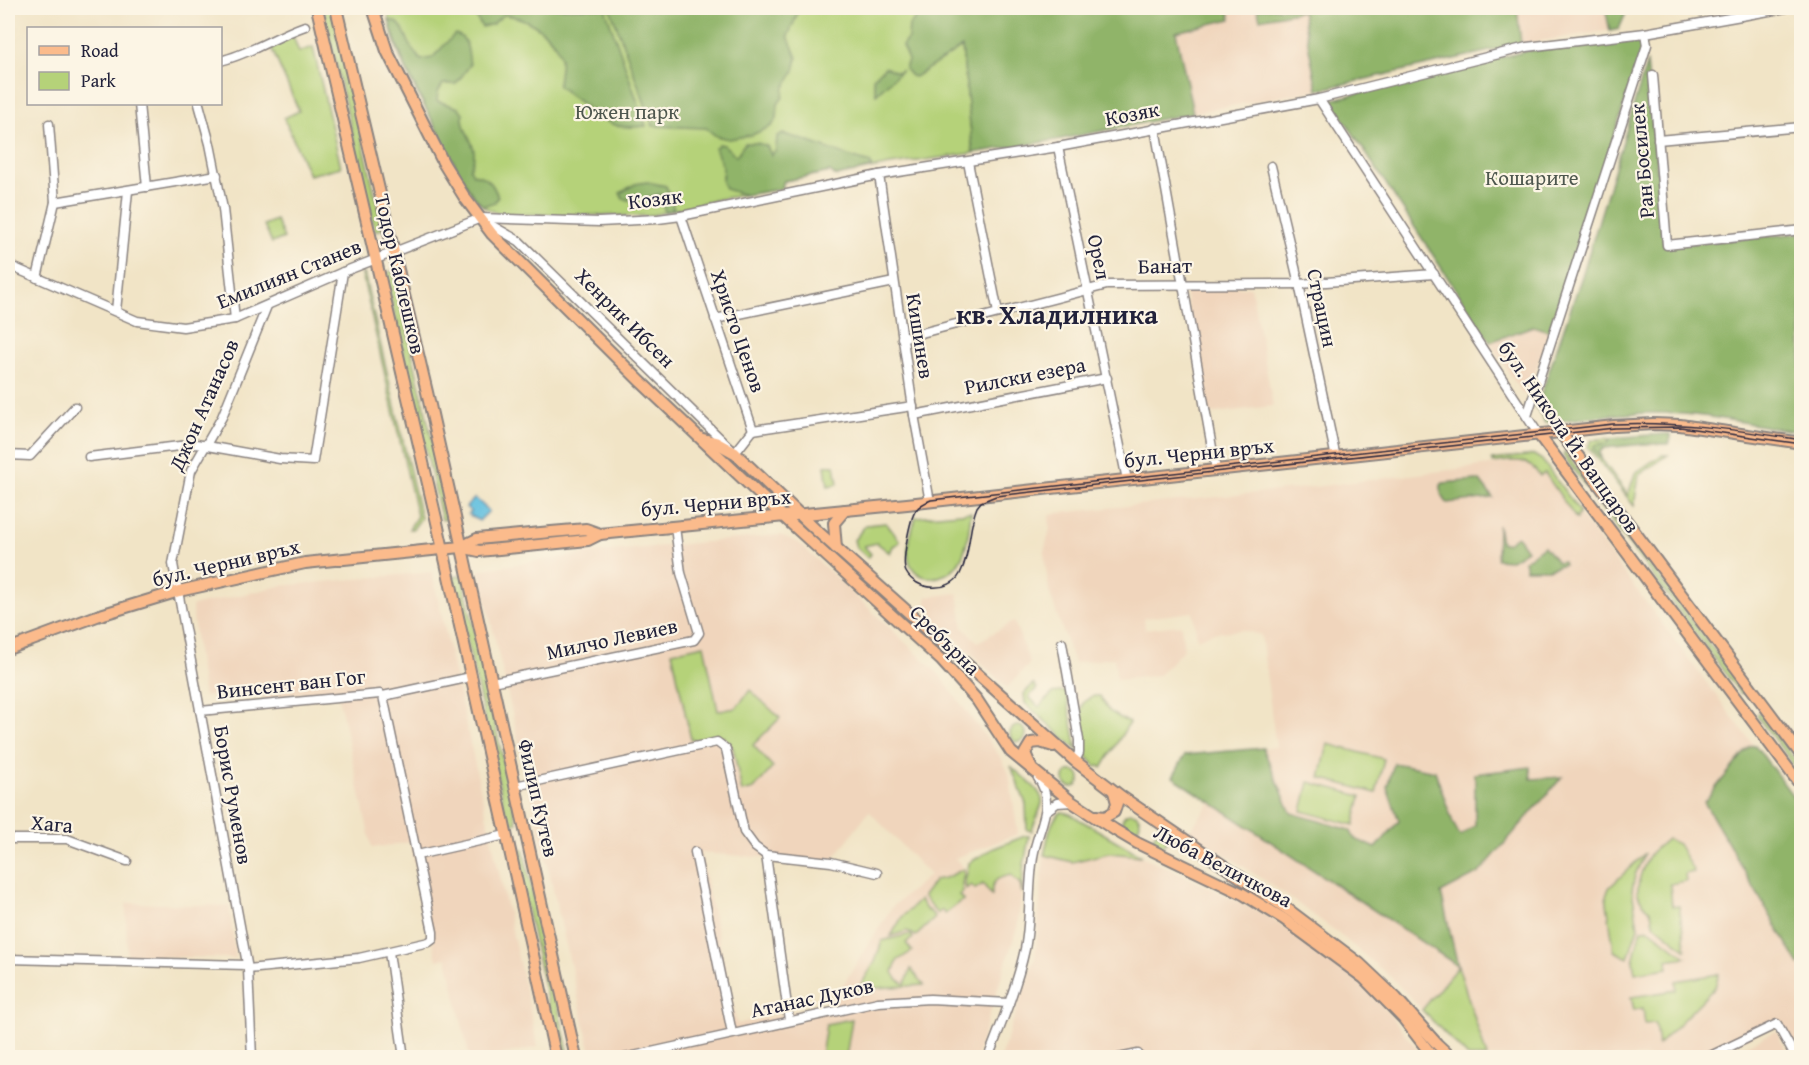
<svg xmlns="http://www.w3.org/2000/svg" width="1809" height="1065" font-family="'Gentium Book Plus',serif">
	<rect width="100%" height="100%" fill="#fcf5e5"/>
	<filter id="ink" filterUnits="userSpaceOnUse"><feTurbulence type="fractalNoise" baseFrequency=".0167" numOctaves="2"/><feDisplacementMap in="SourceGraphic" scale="12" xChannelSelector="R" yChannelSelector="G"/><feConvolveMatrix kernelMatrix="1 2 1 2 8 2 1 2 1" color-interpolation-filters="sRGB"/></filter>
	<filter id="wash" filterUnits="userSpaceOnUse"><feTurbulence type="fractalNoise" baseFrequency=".008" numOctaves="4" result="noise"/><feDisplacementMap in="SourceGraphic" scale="24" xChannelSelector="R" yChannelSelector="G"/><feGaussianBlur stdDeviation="1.35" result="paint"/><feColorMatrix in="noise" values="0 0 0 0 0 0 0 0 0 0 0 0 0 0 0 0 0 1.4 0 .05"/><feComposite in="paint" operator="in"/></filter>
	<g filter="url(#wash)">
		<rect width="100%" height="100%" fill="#f1e4c6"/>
		<g fill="#f0d5bc" fill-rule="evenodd">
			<polygon points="958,8 1620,8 1625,15 1619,29 1521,44 1317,90 973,153"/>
			<polygon points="1184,286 1251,287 1273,406 1208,414"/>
			<polygon points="1533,326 1549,331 1528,395 1522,394 1490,342"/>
			<polygon points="1538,459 1801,808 1801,1057 1780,1022 1705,1057 1487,1057 1458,966 1422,1010 1393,979 1333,929 1276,888 1189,831 1211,802 1457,965 1279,823 1263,748 1276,747 1261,635 1242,630 1211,633 1197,639 1193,612 1144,618 1145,629 1181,625 1184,649 1159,675 1117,680 1114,658 1074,663 1049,591 1044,552 1050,528 1049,514 1306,488"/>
			<path d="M780 535 799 543 938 673 1002 759 1009 774 1018 834 955 858 973 879 994 882 997 878 1011 875 1020 884 1022 893 1017 928 976 1057H592L479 570 591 553ZM869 811 930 875 892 907 831 1004 737 1024 700 853 831 862Z"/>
			<polygon points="432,572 538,1047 490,1057 471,1057 469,1055 447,958 437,960 410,842 372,848 339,700 341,690 304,693 264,700 261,685 204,697 196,644 192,606 280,586"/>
			<polygon points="958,593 963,628 978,642 1014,621 1030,663 1007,688 928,612 926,597"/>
			<polygon points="1109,853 1142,856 1269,916 1367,987 1424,1057 1000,1058 1035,958 1044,855 1072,862"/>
			<polygon points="126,903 229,906 236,958 127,956"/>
			<polygon points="1776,1031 1790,1057 1721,1057"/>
		</g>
		<g fill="#b5d279" stroke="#6c7a5a" stroke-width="1.5">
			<polygon points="323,8 332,8 383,229 375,231"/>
			<path d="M388 8H958L973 153 890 165 836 176 830 172 784 181 781 189 719 199 649 216 502 214C493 212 485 209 478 202 464 187 455 164 446 146 424 103 391 57 388 8Z"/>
			<polygon points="293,36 299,52 313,47 341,167 309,175 284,118 299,111 271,47"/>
			<polygon points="276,220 284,238 272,243 264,225"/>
			<polygon points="393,271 450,518 442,520 385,273"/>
			<polygon points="364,273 421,518 413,529 409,529 417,516 362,274"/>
			<polygon points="1610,438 1608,443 1601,444 1597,453 1628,495 1635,473 1662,455 1668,455 1639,475 1634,506 1588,447 1592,440"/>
			<polygon points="1565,452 1744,690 1743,693 1740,693 1566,460 1563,455"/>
			<path d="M1534 455 1542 460 1580 512 1576 519 1545 473 1540 476C1526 456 1514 460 1493 463L1491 460Z"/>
			<polygon points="835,465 838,484 828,486 825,466"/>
			<path d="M971 512C969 528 968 548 959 562 946 584 910 584 908 554 907 543 913 528 916 517Z"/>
			<polygon points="886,523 900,541 899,543 893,546 890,553 877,543 864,546 871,554 868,558 856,547 854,540 866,525"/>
			<polygon points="462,575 517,823 508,825 453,577"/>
			<polygon points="704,645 718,711 736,708 750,690 780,718 753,745 773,767 754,789 742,792 733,748 724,737 691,740 672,652"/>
			<polygon points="1033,684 1037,688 1029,697 1039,707 1053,693 1066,691 1077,750 1025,703 1024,694"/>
			<polygon points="1092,696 1100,696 1109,711 1129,723 1102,768 1098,765 1096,767 1086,755 1081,709 1084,702"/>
			<polygon points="1758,713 1761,714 1801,768 1801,775 1757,716"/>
			<circle cx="1018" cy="734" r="8"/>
			<polygon points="1328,744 1384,759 1376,793 1320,778"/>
			<path d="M1011 766C1019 775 1044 790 1042 803 1040 812 1034 822 1032 831L1027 830 1026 804Z"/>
			<circle cx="1072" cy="779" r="8"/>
			<polygon points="1309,782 1361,796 1354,825 1302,811"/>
			<path d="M1062 812 1070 814 1142 856 1109 853 1072 862 1044 855C1048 841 1049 819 1062 812Z"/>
			<circle cx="1131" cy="822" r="9"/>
			<circle cx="1160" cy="839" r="7"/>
			<path d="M1025 836H1029L1023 871 1022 893 1020 884 1011 875C997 877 990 882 992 896L983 884 975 889 971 885 966 889 965 881 969 863 992 849Z"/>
			<path d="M1667 839 1678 844 1694 872 1685 874 1686 881 1670 884 1672 906H1679L1686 950 1653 923C1650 904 1648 912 1640 899 1633 888 1645 860 1653 851 1657 847 1663 843 1667 839Z"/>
			<polygon points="523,849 568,1051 559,1053 514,851"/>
			<polygon points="1645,853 1635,875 1632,890 1638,927 1628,958 1614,951 1606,896 1609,888"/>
			<path d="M964 869C965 877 960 882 963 891L959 895 963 900 945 914 942 910 937 914 923 896 935 880 945 878Z"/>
			<polygon points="920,900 927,911 929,910 935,918 916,936 907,931 891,936 902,917"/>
			<polygon points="1641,929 1649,929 1686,957 1667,960 1668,968 1635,973 1633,961"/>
			<polygon points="906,935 911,935 913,938 906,943 912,951 897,961 893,972 897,979 905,984 911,969 924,985 876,988 872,992 855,994 875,962 882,941"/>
			<polygon points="1458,966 1487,1057 1468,1057 1422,1010"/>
			<polygon points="1719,974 1715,987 1658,1045 1655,1023 1645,1024 1643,1008 1634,1010 1631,997 1676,990 1676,981"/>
			<polygon points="852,1019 846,1057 821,1057 826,1024"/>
		</g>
		<g fill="#90b469" stroke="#596b52" stroke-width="1.5">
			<path d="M470 8H605L646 126C611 130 608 123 581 103 573 98 566 92 558 86 558 75 563 63 559 53 552 32 524 16 503 15L493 24 482 27Z"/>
			<polygon points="610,8 800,8 788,36 797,58 794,71 784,89 783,97 778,104 777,118 772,126 752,135 729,139 716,136 706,128 653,126"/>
			<polygon points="917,8 1228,8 1231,19 1176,32 1193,113 1056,140 973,153 962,47 915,77 911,76 905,69 908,60 902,46 908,38 909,25 916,19 918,12"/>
			<polygon points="1257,8 1517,8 1521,44 1317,90 1302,11 1260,19"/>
			<polygon points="1605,8 1620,8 1625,15 1619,29 1610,31"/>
			<path d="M389 20C405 22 405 37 412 49 415 53 418 57 421 60L432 58 455 34C469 37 468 53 470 65L456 84H443L438 92 437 101 459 108 463 113C461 137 483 144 470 168L473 174C488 177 493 183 498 197L495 202 483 206C466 190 455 164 444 143 423 102 401 64 389 20Z"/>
			<polygon points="1642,37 1644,45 1549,331 1533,326 1490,342 1331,100 1527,51"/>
			<path d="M1647 62 1664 246 1801 233V432C1755 426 1707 413 1660 413 1622 412 1584 418 1545 423L1534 403 1540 397 1582 276Z"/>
			<polygon points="885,67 897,72 902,70 876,94 873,78"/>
			<path d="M783 134C813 141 841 156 871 163L872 168 836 176 830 172 784 181 781 189 745 195 725 189 722 181 723 168 715 148 719 144 724 145 736 156 745 143H757L767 146 771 155 776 150 777 136Z"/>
			<polygon points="647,182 666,186 674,209 665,212 660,194 636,201 623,199 620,193 635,184"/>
			<polygon points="1665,434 1669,434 1671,437 1668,444 1645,444 1604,448 1600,452 1601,459 1594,450 1594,446 1598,444 1608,443 1610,438"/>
			<polygon points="1477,480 1480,481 1493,498 1447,503 1441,494 1441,485 1443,483"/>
			<polygon points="1498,525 1501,543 1507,543 1517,536 1527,550 1511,560 1497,559"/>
			<polygon points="1544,546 1557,562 1563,561 1564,564 1548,569 1526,569 1524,561"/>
			<polygon points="1755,745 1801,807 1802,963 1799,965 1704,802 1750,746"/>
			<polygon points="1263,748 1291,813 1350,830 1355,839 1376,848 1399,821 1387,787 1394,763 1435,771 1453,823 1460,836 1475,825 1475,774 1530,767 1531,779 1562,777 1479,873 1441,893 1458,966 1173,777 1185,755"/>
		</g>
		<polygon fill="#61bfdf" stroke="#42708d" stroke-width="1.5" points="475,498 489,511 479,521 468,514 471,512 466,507"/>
	</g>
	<g filter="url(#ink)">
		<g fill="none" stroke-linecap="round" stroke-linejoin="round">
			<g stroke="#8a8380" stroke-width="11">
				<g id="minor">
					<path d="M220 61C250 54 276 36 305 26"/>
					<polyline points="1653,75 1667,245 1802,230"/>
					<polyline points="1319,99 1539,435"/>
					<polyline points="139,104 147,187"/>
					<polyline points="199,104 210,144 223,209 235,319"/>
					<polyline points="1155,128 1216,470"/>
					<polyline points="1658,140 1802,127"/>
					<polyline points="1058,147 1127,480"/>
					<polyline points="968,162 998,313"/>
					<polyline points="1271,166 1299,284 1336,458"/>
					<polyline points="879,175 914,415 930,502"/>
					<polyline points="55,202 217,175"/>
					<polyline points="681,216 753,430"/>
					<polyline points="484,221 519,241 735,453 753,430"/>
					<polyline points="8,265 137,321 183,327 235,319 343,272 481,218 599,222 658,219 681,216 879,175 1058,147 1319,99 1527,47 1645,33 1786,8"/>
					<polyline points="37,278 55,202 49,124"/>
					<polyline points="116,311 128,191"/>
					<polyline points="715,319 894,282"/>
					<polyline points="902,338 1107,285 1299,284 1434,274"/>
					<polyline points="914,415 1107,378"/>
					<polyline points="1527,416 1647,45 1645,33"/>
					<polyline points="753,430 913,406"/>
					<polyline points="8,455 30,456 75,407"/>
					<polyline points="89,457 196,444 280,459 313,461 343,272"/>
					<polyline points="1062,643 1079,740 1079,753 1075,761"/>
					<polyline points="492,682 694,640 699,633 681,573 675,527"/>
					<polyline points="200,711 380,694 383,696 471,677"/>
					<polyline points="515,786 717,742 726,749 744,832 755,847 766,855 831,862 877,873"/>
					<polyline points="1046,811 1057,803 1072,802"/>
					<polyline points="8,839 67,839 127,861"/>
					<polyline points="695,852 732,1033"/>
					<polyline points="417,855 506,835"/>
					<polyline points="766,855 789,1020"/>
					<polyline points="389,952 404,1058"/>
					<polyline points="8,959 246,965"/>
					<polyline points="248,969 359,958 429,942 433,939 433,932 383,696"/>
					<polyline points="252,1058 248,969 173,564 191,471 222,417 267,306"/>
					<polyline points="624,1058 878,1002 930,999 1009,1003"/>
					<path d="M988 1058C1002 1022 1017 986 1025 949 1031 919 1028 887 1033 857 1037 829 1057 804 1038 778"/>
					<polyline points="1119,1058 1138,1054"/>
					<polyline points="1706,1058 1777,1024 1796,1058"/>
				</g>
			</g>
			<g stroke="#8a8380" stroke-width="14">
				<g id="major">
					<polyline points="317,8 436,518 556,1058"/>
					<polyline points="336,8 427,392 576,1058"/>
					<polyline points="373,8 387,51 444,164 465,198 492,234 640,381 761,496 941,660 977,700 1011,752 1072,802 1115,830 1137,843 1243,894 1284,919 1364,978 1403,1018 1434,1058"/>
					<polyline points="1560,432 1802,756"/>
					<polyline points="1539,435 1802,787"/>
					<polyline points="703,439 715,442 735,453 816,530 1075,761 1122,797 1290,911 1359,963 1396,998 1437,1044 1452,1058"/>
					<polyline points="461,547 477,539 551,532 586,529 600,534"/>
					<polyline points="836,548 834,523 845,510"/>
					<polyline points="8,649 97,616 179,591 305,563 461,547 479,551 588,540 600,534 907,504 1614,426 1653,424 1680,425 1802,443"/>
					<polyline points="1031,767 1025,753 1031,743 1040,742 1053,746"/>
					<polyline points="1096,816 1105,817 1114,812 1117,803 1114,792"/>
				</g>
			</g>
			<use href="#minor" stroke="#fff" stroke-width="8"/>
			<use href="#major" stroke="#fbbb8c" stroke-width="10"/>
			<path stroke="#22223b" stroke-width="1.5" d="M1802 440C1738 430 1677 421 1613 424L931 500C926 502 920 505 916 510 910 518 901 563 906 572 916 591 950 593 960 574 971 553 968 528 977 507L981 502 996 496 1614 428 1680 427 1802 444"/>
		</g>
	</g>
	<g text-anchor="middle" stroke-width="4.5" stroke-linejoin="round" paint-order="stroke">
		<g font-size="21" fill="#4e574e" stroke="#fcf5e5">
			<text x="627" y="119">Южен парк</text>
			<text x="1532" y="185">Кошарите</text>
		</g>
		<g font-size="21" fill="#22223b" stroke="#fcf5e5">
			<text transform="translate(1132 114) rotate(-11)" y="7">Козяк</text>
			<text transform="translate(1642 161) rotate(-95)" y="7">Ран Босилек</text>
			<text transform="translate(655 199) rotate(-7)" y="7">Козяк</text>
			<text transform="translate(1099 257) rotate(78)" y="7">Орел</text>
			<text transform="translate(1165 266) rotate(-1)" y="7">Банат</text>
			<text transform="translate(289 274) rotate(-22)" y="7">Емилиян Станев</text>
			<text transform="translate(400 274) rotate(77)" y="7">Тодор Каблешков</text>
			<text transform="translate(1322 308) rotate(78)" y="7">Страцин</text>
			<text transform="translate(625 318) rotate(45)" y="7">Хенрик Ибсен</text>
			<text transform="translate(738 331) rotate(71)" y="7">Христо Ценов</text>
			<text transform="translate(920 336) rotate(81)" y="7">Кишинев</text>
			<text transform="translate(1025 376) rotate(-11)" y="7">Рилски езера</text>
			<text transform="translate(204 405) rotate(-66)" y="7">Джон Атанасов</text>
			<text transform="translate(1569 437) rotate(55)" y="7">бул. Никола Й. Вапцаров</text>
			<text transform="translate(1199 453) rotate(-6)" y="7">бул. Черни връх</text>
			<text transform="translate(716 503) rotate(-5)" y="7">бул. Черни връх</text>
			<text transform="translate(226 563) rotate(-13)" y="7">бул. Черни връх</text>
			<text transform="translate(612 639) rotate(-12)" y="7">Милчо Левиев</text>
			<text transform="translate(945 640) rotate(45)" y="7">Сребърна</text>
			<text transform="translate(291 684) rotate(-6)" y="7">Винсент ван Гог</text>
			<text transform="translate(233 795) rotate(80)" y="7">Борис Руменов</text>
			<text transform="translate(538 798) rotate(77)" y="7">Филип Кутев</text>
			<text transform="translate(52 824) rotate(5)" y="7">Хага</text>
			<text transform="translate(1223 866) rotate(28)" y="7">Люба Величкова</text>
			<text transform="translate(812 998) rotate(-12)" y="7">Атанас Дуков</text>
		</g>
		<g font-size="27" font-weight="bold" fill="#22223b" stroke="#fcf5e5">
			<text x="1057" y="324">кв. Хладилника</text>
		</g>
	</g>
	<rect width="1809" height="1065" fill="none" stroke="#fcf5e5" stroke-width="30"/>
	<rect x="27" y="27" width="195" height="78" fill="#fcf5e5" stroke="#a5a1a1" stroke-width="1.5"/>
	<rect x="39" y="46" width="30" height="9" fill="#fbbb8c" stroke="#a5a1a1" stroke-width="1.5"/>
	<text x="81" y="57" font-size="18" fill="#22223b">Road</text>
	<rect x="39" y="72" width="30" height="18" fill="#b5d279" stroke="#a5a1a1" stroke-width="1.5"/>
	<text x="81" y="87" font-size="18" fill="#22223b">Park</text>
</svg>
